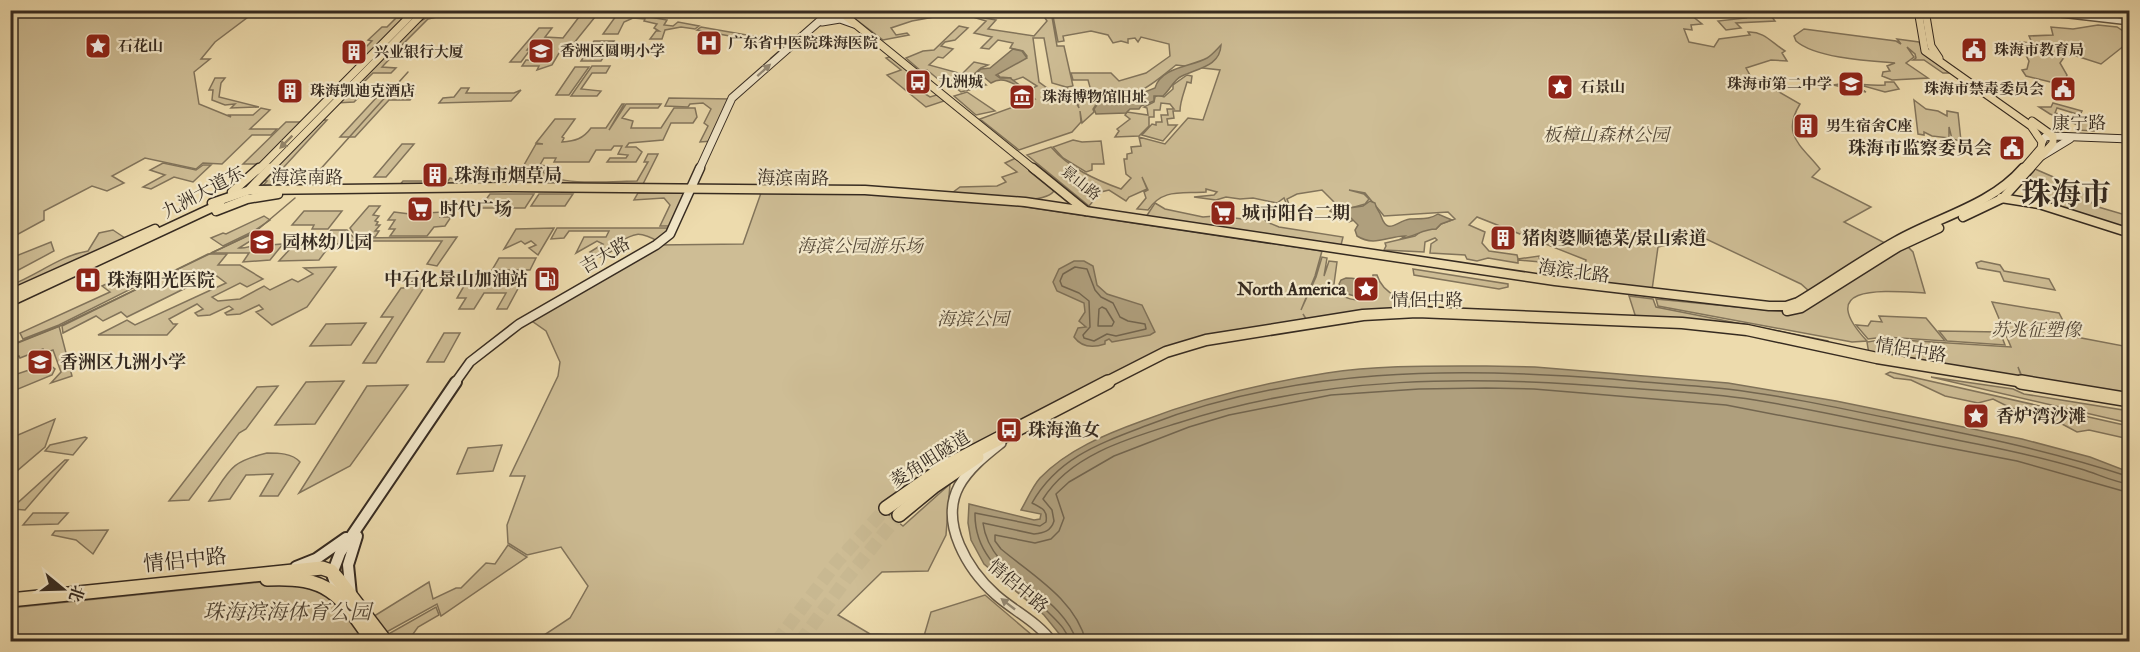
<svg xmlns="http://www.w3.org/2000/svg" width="2140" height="652" font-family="'IM FELL Double Pica','Noto Serif SC',serif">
	<rect width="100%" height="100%" fill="#eddbad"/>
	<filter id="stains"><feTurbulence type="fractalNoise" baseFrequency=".00333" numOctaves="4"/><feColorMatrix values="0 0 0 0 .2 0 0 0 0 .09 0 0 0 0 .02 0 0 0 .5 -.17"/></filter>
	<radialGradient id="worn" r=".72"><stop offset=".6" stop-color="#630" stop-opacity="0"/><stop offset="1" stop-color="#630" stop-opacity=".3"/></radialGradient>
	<g fill="#cebd95" stroke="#82745b" stroke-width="1.5" fill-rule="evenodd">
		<polygon points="11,10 256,11 215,42 201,59 210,59 194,72 199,104 231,117 229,115 253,115 261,108 270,110 250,129 277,129 271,135 252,135 222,164 203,163 196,169 145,158 112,176 124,183 107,191 92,186 44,211 44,220 11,238"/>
		<path d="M512 10H635L620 13 618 17 638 15 667 20 664 25 673 26 678 22 699 26 695 29 681 27 665 30 662 39H650L656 31H659L654 28 657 24 644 21 645 19 633 18 624 22 618 34H603L616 16 437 17 428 19 401 46H392C407 31 418 19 439 13L525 14 508 13Z"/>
		<path d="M1069 10 1686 11 1702 24 1691 25 1692 30 1684 29 1689 42 1714 47 1719 39 1750 35 1748 32C1764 31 1772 43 1785 51L1782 53 1787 61 1771 60 1746 68 1751 77 1744 78 1743 81 1755 88 1774 89 1800 104C1781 135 1801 145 1820 169L1812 177 1871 207 1844 222 1887 244 1809 291 1801 284 1702 237 1658 247 1652 290 1580 283 1586 260 1477 217 1469 225 1485 232 1482 243 1489 251 1517 255 1518 259 1539 256 1540 262 1518 260V263L1488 258 1477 261 1467 259 1465 255 1430 253 1431 244 1437 240 1435 238 1425 242 1424 252 1384 250 1386 246 1385 243 1415 236 1424 229H1436L1441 224 1455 219 1448 212 1384 216 1365 193 1349 190 1364 194 1369 199 1365 204 1347 209 1346 215 1354 220 1349 222 1330 211 1336 204 1322 190 1297 194 1287 199 1290 207 1277 209 1275 207 1286 203 1284 198 1277 203 1253 198 1240 199 1226 197 1216 200 1194 197 1214 195 1217 192 1206 189V192C1182 194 1163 188 1148 210L1137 209 1146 198 1144 192 1148 190 1142 177 1147 189 1129 197 1126 201 1109 190 1101 192 1089 206 1027 155 1051 147C1069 168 1096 180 1121 189L1131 178 1126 174 1124 159H1127V154L1132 153 1131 147 1141 146 1139 137 1165 144 1188 118 1203 120 1220 70 1176 65C1146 89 1141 96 1101 97L1093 109 1094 112 1082 123 1080 111 1081 122 1072 132 1019 150 980 119 1035 99 1025 92 1037 86 1023 77 1012 81 1011 78 1000 77 997 74 1027 56 1023 51 1010 48 1013 43 998 40 989 49 981 48 992 37 974 33 986 21 976 18 979 17 996 20 988 29 1034 36 1047 21 1041 12 1032 11H1051L1057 46H1064L1073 86 1067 87 1079 108 1076 99 1093 98 1088 80H1073L1071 73H1111L1119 81 1146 73 1170 56 1169 44 1141 37 1138 42 1135 38 1128 39V43L1121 41 1113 43 1108 35 1091 31 1063 36 1064 41 1058 42 1052 11H1060L1057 15 1071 14 1072 12ZM1033 38H1044L1052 83 1066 87 1054 93 1039 82Z"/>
		<polygon points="845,11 845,10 967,11 912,21 891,28 896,35 907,33 909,35 883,40"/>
		<polygon points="1752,11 1793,11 1800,15 1781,12 1781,16 1771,16 1775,21 1736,23 1741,28 1726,30 1718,21 1746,18 1744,15 1755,15"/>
		<polygon points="579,17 595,17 570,48 562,48 552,65 537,70 539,66 522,66 526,60 537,60 549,43 531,45 527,50 530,50 521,62 510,62 539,28 552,28 545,37 563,38"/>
		<polygon points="396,18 407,18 368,58 355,58 372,41 368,40 382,27 387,27"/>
		<polygon points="2098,25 2117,27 2129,35 2129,46 2125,45 2101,64 2067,53 2060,63 2067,75 2063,85 2026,76 2022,70 2027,69 2029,61 2022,48 2028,48 2021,42 2032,43 2029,36 2053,35 2051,27 2073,29"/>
		<polygon points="959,26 968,28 955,40 945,42 941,46 953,49 943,58 938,57 929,65 962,74 974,62 988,65 981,68 964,83 960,83 969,90 961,92 950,83 944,84 927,70 921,71 906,58 923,51 934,50"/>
		<polygon points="701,27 793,43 775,59 771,58 785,46 697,30"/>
		<path d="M1804 29 1896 41 1901 44 1897 39 1919 42 1923 51 1952 73H1943L1924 60H1913L1916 58 1915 54 1907 47 1914 57 1906 63 1928 78 1892 80 1882 76 1883 72 1890 71 1887 66 1895 63C1869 61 1815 58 1796 41L1794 36Z"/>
		<polygon points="594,41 614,41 601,61 581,61"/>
		<polygon points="391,47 401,47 382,67 396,68 391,73 373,73 354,92 363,93 354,102 337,103"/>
		<polygon points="892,56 914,73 909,76 926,90 922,92 930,97 940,94 947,100 926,107 887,75 901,70 886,58"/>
		<polygon points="592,66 610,66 606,73 592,73 581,89 601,91 597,96 571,96"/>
		<polygon points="575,67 589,67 569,95 556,95"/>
		<path d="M1187 75 1192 76 1191 83 1187 82C1184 93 1180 101 1180 111H1173L1174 118 1167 119 1168 125H1177L1163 141 1142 135 1152 124 1156 125V122H1162L1161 115H1168L1167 109H1174L1170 104 1161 103 1160 110H1154V117H1149V126L1139 136 1115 137 1119 131 1117 129 1130 119 1125 115 1127 112 1148 115 1147 108 1144 107 1154 102 1155 97 1158 95 1164 97 1173 89V85Z"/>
		<polygon points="215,78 225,78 221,83 219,97 259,107 231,108 235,104 225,105 212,100 213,90 209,90"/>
		<path d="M1885 82H1894L1899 89 1885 92 1864 86 1860 88 1866 92 1833 85C1852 81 1868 87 1885 85Z"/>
		<polygon points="461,88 469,88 466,93 514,93 521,90 511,101 439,103 443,98 454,97"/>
		<polygon points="967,92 995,111 976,115 954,96"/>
		<polygon points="414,95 410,100 389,100 355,137 340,137 377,97"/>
		<polygon points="669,98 731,99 713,141 700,142 708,126 704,123 711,109 703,103 690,104 688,107 665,106"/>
		<polygon points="1914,100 1926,109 1938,111 1947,116 1947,111 1958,113 1961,141 1952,139 1949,127 1949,138 1932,136 1924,132 1924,135 1918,134"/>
		<polygon points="2053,103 2082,111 2080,115 2057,108 2055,113 2076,118 2077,116 2092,120 2094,131 2077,130 2078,125 2050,114 2039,107 2051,107"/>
		<path d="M622 104H624L609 130 626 104H661L658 108H630L622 118 633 121 631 128H661L674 108H695L697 117 693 123H671L663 140 629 143 626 147H636L642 152 636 162H607L610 158H626L628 155 618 154 622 146H614L611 150H596L589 162H554L556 158H544L540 165 547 166 543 172C559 187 615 181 637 181L648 162H644L648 154H658L643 184 512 186 536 144H543L536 143 555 119H575L562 137 564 138 562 142C575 141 583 139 591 128H606Z"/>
		<polygon points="320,120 327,120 283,168 289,176 314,175 302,188 260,189 267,181 261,180"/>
		<polygon points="286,122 304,122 262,164 243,164"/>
		<polygon points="1073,140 1082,142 1101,141 1104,164 1092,164 1092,170 1086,172 1063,158 1053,147"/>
		<polygon points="402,144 414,144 386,177 374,177"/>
		<path d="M1016 158 1054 191C1041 208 974 195 952 193L960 187 997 186 1006 182 1002 177 1017 172 1005 163Z"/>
		<polygon points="163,163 196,170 203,165 211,165 193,182 174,177 151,189 143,187 165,175 150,170"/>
		<path d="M2035 169 2058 179 2081 192 2095 206 2129 216V232C2112 226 2031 205 2025 192 2023 189 2024 186 2024 183Z"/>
		<path d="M450 178C459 182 487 178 498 178L493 186 398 187 403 181H448Z"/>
		<polygon points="638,193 688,193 673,226 660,226 670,205 664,198 634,200"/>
		<path d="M761 193 861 194 999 203 1322 251 1315 276 1301 310 1316 277 1322 257 1327 258 1324 276 1329 261 1337 262 1334 284 1336 291C1346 300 1365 305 1375 293L1372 284 1373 275H1377C1384 298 1411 302 1431 307L1425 311 1308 322 1303 314 1308 323 1197 342 934 470 879 507 903 526 950 484 946 535 928 571 882 572 838 615 870 634 924 636 931 612 985 595 1039 641H535L570 618 588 586 561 547 527 555 508 543 507 525 525 476H510L558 376 560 362 546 331 529 319 657 245 743 244Z"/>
		<polygon points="490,194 534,194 525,208 480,208"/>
		<polygon points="539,194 573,194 565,206 531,206"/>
		<polygon points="1155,203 1165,209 1203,217 1215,216 1244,219 1259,214 1267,222 1279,227 1343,237 1340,249 1144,220"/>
		<polygon points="369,206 380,206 373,215 379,216 375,221 378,222 376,225 380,225 375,231 379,231 375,237 356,237 350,228"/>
		<polygon points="304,211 342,211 328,229 312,229 314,225 292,225"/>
		<polygon points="394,212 410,214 442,212 440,217 451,217 445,226 434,227 427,236 390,236 395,229 389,229 395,220 388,220"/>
		<polygon points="264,216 270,220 254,231 223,246 211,238 223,233 226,234"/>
		<polygon points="554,228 538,255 529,248 536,245 531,241 525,244 521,241 504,249 516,229"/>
		<path d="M557 228H671L659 242C637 229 633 234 612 246L616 249 600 257 590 252 603 244 597 241 576 253 584 237H606L609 231H569L564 238 551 239Z"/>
		<path d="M113 230 128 240 11 293V285C38 275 59 256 88 251L99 233Z"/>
		<polygon points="331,230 347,230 354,238 457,237 437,266 427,264 442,241 342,241 339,244 331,244 319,260 279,261 290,249 309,248 312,245 320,245"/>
		<path d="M254 233H263L239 248C254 249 258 240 270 239V245L283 244 270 260 243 262 249 253H211Z"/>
		<polygon points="51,242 54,251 11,274 11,258"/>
		<path d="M1905 244 1913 252 1925 293C1886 291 1813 283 1867 341L1852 342 1658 306 1656 299 1788 312Z"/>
		<polygon points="208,254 227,254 218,265 240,265 263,279 247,287 240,283 212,297 218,301 240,299 264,286 270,290 292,279 298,282 313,274 304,268 336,267 307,307 272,325 256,312 263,309 259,305 240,314 227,315 225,313 233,309 229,306 210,315 198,316 195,313 203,309 197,304 169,319 173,324 177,324 167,335 98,335 127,320 135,325 226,283 214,274 127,317 121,312 103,321 96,316 63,333 62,326"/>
		<polygon points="499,258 536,258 530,270 492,270"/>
		<polygon points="1981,261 2000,265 2004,271 2049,279 2055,290 2004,281 2000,272 1978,268 1976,263"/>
		<polygon points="1413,269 1508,284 1508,287 1499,289 1414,275"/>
		<polygon points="119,278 133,288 59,325 23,339 20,333 110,292 102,286"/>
		<polygon points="414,278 430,278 376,363 363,363 393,317 381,317 401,288 408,288"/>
		<polygon points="520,285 507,309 497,309 506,293 484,293 474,309 459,309 466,298 457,298 464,286"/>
		<polygon points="1629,296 1653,299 1656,307 1828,341 1829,348 1775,335 1637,321"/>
		<polygon points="1992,302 2059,313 2071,336 2129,347 2129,400 2024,381 2018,367 2023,381 1869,354 1867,342 1886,339 2011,347"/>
		<polygon points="1879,316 1926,318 1945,341 1885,337 1868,339 1856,325 1868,326 1871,321 1882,322"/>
		<polygon points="366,323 351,345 310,346 326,324"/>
		<polygon points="59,326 72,376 51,383 61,372 53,350 45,353 43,349 20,358 19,356 12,359 14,365 11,366 11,349 17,347 16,343"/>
		<polygon points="1939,331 2000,332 2005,345 1947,341"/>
		<polygon points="444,333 460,333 444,362 427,362"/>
		<polygon points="44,365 50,365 55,369 52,375 11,392 11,376"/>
		<polygon points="1890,372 2124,425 2129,439 2089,430 2077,432 2045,415 2011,408 1993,399 1978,403 1945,396 1911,380 1894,378 1886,374"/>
		<polygon points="1931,377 2013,389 2024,394 2129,411 2129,423"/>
		<polygon points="344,381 315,424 275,425 306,382"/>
		<polygon points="408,385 350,466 299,493 367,386"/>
		<polygon points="278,386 246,429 239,433 189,500 169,501 257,387"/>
		<polygon points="55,419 45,447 11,476 11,438"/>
		<polygon points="85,437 87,438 73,455 45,451 50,445"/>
		<polygon points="502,445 493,471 457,474 468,448"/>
		<path d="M267 453C278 453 292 453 300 462L278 496H260L273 474 246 475 230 499 209 501C230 470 229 462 267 453Z"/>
		<polygon points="65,460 68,460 25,510 11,509"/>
		<polygon points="33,513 68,513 58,524 23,525"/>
		<polygon points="108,530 93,554 76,540 52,535 55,531"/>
		<polygon points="508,545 527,557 441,616 437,604 383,634 371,618 429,582 433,599 456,588 461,588 486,563 495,564"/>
		<polygon points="262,582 329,590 372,641 11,641 10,608"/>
		<polygon points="436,607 439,615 418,627 408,641 389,641 385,636"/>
	</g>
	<g fill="#af9f7d" stroke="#7f7158" stroke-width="1.5">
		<path d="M1221 45C1220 66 1199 68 1182 76 1173 80 1171 89 1163 96H1154V101L1141 106 1139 109H1130L1126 113 1096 114 1094 109 1101 99 1115 100 1118 98 1131 100 1132 97 1155 88C1161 67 1191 67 1207 58 1212 55 1217 49 1221 45Z"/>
		<path d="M1013 49 1022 51 1027 58 996 75 1000 78H1010L1025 89C1013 85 1004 75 991 83L985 78 980 80 986 85 973 86 970 90 963 85 981 69 990 68Z"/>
		<path d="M1370 201 1375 203C1376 209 1379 210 1381 216 1388 236 1396 221 1410 219 1420 218 1429 220 1438 214L1452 220 1441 224 1436 229C1422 229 1415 237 1402 238L1405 236C1388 236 1374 247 1357 236L1355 230 1358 225 1346 213 1349 208 1363 206Z"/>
		<path d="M1074 261H1084L1093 266 1097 285 1107 294 1142 305 1155 332 1150 335 1112 342 1109 339 1105 341V344C1093 348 1082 348 1074 337L1078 328 1086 327 1079 321 1085 312 1084 303 1057 291 1053 282 1059 269Z"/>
		<path d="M1346 278C1357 278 1371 280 1371 293L1366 296C1355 297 1343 296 1339 284L1341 280Z"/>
		<path d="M1486 366 1535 367 1728 383 1836 401 2022 439 2090 457 2129 472V641H1065L1044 615 984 564 971 540 968 523 969 504 1034 520 1040 519 1041 514 1021 510C1027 500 1032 487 1040 478 1067 450 1106 434 1142 421 1202 398 1263 383 1327 373 1378 365 1433 366 1486 366Z"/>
	</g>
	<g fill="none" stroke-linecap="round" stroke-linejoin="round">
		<g stroke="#72654f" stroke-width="1.5">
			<polygon points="1075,267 1087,269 1095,290 1101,297 1113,303 1120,317 1128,321 1145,324 1146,329 1116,336 1107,334 1094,341 1084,338 1083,335 1090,327 1089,301 1079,293 1062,286 1060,281 1063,274"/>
			<polygon points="1102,307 1106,309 1114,322 1112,326 1098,326 1099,309"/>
			<path d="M1070 642C1067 631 1060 624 1052 616 1020 583 974 565 975 513L1040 526 1046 522C1048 510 1042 508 1032 503 1058 457 1101 443 1148 425 1296 367 1456 367 1612 379 1650 383 1689 385 1727 389 1785 396 1844 409 1902 421 1979 436 2055 452 2130 477"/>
			<path d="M1077 642C1061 591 990 578 983 523L1034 534C1044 533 1051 531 1054 521L1052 510 1043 499C1071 454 1130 438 1178 423 1323 375 1475 375 1626 388 1669 391 1712 393 1755 400 1830 412 1903 430 1977 444 2012 451 2047 459 2081 469 2098 474 2113 482 2130 484"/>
			<path d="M1086 642C1076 600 1032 575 1001 549L995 541V535L1035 543 1051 539 1059 531 1064 518 1056 494 1069 482 1114 456 1189 427 1229 415 1331 395 1419 389 1486 388 1534 389 1726 405 2017 461 2130 493"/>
		</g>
		<g stroke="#7f7158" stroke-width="1.5">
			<polyline points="307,184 408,72"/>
			<polyline points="15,344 60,326 255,232 295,198"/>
		</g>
		<g stroke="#c8b891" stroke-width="13" stroke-dasharray="13 6" stroke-linecap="butt">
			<polyline points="776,642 837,562 886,508"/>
			<polyline points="800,642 847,578 899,515"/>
		</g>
		<g stroke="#645744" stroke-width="8">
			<polyline id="tertiary-far1" points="2025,10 2130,22"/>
		</g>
		<g stroke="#645744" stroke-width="12">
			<path id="tertiary" d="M1001 443C986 455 969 468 959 486 939 523 968 570 996 595 1014 611 1038 622 1052 642"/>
		</g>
		<g stroke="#362b21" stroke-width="9">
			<g id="secondary-far2">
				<polyline points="822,22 840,19 854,24"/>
				<polyline points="2042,142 2045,137 2053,136 2130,139"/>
				<polyline points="2042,156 2070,139"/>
				<polyline points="699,170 732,98 832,10"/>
			</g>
		</g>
		<g stroke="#362b21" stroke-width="11">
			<polyline id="secondary-far1" points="455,383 470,362 519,324 656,245 670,234 700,168"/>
		</g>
		<g stroke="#362b21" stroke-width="14">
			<g id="secondary">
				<polyline points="296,567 316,559 346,538"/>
				<polyline points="339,595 332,574 340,553 456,382"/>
				<polyline points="351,595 348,565 357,536"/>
			</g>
		</g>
		<g stroke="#362b21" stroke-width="9">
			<g id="primary-far1">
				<polyline points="838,10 1035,170"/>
				<polyline points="1918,10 1925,51 2031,126 2042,142 2041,148 2022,170"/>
				<polyline points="1925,10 1931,46 1939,58"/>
				<polyline points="258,170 416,10"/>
				<polyline points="269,170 426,10"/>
				<polyline points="2029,170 2053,143 2053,136 2032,121"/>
			</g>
		</g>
		<g stroke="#362b21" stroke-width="11">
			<g id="primary">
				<polyline points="1033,168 1086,211"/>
				<polyline points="249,190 270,168"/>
				<polyline points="232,192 259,168"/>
				<polyline points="2001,198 2039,204 2130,233"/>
				<path d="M212 203 250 190 505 187 865 190 1025 202 1555 281 1769 306H1786L1798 302C1831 282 1862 260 1896 241 1938 217 1990 206 2023 168"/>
				<polyline points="216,211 247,199 278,194"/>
				<polyline points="1963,217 2003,198 2030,168"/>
				<polyline points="10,294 155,229"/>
				<polyline points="10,302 220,204"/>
				<polyline points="1787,311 1801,308 1898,247 1939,228"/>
			</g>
		</g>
		<g stroke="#362b21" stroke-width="13">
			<polyline id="trunk-far1" points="1105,383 1166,352 1206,340 1363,315 1417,312 1682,323 1747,330 1877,358 2030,383"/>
		</g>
		<g stroke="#362b21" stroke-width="16">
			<g id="trunk">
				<polyline points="2021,382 2130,400"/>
				<polyline points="886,508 946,466 1108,382"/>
				<polyline points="899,515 933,487 977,457"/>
				<path d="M267 579C329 576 340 594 373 642"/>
				<polyline points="10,600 322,568 331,571 338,579 386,642"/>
			</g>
		</g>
		<use href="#tertiary-far1" stroke="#f3e8ca" stroke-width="5"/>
		<use href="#tertiary" stroke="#f3e8ca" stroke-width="9"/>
		<use href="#secondary-far2" stroke="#f3e8ca" stroke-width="7"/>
		<use href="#secondary-far1" stroke="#f3e8ca" stroke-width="8"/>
		<use href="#secondary" stroke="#f3e8ca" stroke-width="10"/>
		<use href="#primary-far1" stroke="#eddbad" stroke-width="7"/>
		<use href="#primary" stroke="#eddbad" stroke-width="8"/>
		<use href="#trunk-far1" stroke="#eddbad" stroke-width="10"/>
		<use href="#trunk" stroke="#eddbad" stroke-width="13"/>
	</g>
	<defs><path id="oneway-solid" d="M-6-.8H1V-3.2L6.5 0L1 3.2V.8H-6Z" transform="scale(1.5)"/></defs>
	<g fill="#948a76">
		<use href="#oneway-solid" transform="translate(764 70) rotate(-42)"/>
		<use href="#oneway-solid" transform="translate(1008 604) rotate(-142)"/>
	</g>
	<use fill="#928367" href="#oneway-solid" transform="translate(286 142) rotate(135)"/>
	<defs>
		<g id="hospital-square" transform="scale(1.35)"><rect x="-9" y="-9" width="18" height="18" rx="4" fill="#8f2418" stroke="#f3e8ca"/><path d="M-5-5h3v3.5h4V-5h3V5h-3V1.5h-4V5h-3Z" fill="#fff"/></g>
		<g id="sight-square" transform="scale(1.35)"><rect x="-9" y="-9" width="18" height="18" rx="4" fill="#8f2418" stroke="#f3e8ca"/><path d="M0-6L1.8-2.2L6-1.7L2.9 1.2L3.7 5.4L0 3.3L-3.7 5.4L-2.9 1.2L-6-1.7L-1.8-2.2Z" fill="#fff"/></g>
		<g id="civic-square" transform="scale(1.35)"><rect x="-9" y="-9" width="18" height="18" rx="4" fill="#8f2418" stroke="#f3e8ca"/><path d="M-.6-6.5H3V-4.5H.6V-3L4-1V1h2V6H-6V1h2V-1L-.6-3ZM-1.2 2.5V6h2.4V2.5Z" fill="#fff"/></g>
		<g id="school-square" transform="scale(1.35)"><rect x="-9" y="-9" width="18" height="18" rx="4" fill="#8f2418" stroke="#f3e8ca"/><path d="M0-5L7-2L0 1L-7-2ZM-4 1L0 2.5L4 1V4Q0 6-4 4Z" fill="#fff"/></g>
		<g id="building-square" transform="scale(1.35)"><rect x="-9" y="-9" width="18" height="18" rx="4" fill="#8f2418" stroke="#f3e8ca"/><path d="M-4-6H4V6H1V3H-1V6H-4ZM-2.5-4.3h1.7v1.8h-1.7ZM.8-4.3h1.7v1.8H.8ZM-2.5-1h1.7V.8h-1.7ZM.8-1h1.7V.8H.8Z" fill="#fff"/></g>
		<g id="bus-square" transform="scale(1.35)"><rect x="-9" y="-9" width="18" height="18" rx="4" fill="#8f2418" stroke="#f3e8ca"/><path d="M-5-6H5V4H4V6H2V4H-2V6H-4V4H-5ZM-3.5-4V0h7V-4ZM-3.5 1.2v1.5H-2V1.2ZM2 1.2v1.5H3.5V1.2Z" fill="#fff"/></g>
		<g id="museum-square" transform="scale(1.35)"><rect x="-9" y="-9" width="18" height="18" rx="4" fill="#8f2418" stroke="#f3e8ca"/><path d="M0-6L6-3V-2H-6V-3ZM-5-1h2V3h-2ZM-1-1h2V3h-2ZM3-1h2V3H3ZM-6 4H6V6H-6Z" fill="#fff"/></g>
		<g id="supermarket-square" transform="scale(1.35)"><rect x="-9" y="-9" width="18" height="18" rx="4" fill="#8f2418" stroke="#f3e8ca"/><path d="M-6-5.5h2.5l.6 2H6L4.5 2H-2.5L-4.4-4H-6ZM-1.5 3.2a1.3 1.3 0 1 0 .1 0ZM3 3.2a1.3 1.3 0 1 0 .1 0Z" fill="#fff"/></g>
		<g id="fuel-square" transform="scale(1.35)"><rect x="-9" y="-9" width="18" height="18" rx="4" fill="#8f2418" stroke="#f3e8ca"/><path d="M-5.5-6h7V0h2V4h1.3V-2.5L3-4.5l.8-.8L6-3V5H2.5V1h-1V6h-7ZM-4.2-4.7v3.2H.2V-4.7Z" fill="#fff"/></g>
	</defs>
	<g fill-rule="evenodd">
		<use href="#hospital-square" x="709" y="43"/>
		<use href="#sight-square" x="98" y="46"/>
		<use href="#civic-square" x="1974" y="50"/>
		<use href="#school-square" x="541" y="51"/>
		<use href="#building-square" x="354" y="52"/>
		<use href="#bus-square" x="918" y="82"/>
		<use href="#school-square" x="1851" y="84"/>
		<use href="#sight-square" x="1560" y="87"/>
		<use href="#civic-square" x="2063" y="89"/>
		<use href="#building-square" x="290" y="91"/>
		<use href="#museum-square" x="1022" y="97"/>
		<use href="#building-square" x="1806" y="126"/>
		<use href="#civic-square" x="2012" y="148"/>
		<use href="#building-square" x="435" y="175"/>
		<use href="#supermarket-square" x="420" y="209"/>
		<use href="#supermarket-square" x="1223" y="213"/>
		<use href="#building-square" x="1503" y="238"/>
		<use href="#school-square" x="262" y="242"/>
		<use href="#fuel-square" x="547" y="279"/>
		<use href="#hospital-square" x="88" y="280"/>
		<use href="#sight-square" x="1366" y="289"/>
		<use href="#school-square" x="40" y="362"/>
		<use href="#sight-square" x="1976" y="416"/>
		<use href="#bus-square" x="1009" y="430"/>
	</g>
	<g text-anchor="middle" stroke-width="4.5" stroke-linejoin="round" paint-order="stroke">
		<g font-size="15" font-weight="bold" fill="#362b21" stroke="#f3e8ca" text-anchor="start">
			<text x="728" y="48">广东省中医院珠海医院</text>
			<text x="118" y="51">石花山</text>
			<text x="1994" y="55">珠海市教育局</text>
			<text x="560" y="56">香洲区圆明小学</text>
			<text x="374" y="57">兴业银行大厦</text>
			<text x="938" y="87">九洲城</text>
			<text x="1832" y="89" text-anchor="end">珠海市第二中学</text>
			<text x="1580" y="92">石景山</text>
			<text x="2044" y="94" text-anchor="end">珠海市禁毒委员会</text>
			<text x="310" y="96">珠海凯迪克酒店</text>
			<text x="1042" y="102">珠海博物馆旧址</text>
			<text x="1826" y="131">男生宿舍C座</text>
		</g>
		<g font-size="15" fill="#362b21" stroke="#f3e8ca">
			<text transform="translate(1081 183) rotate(39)" y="5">景山路</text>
		</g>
		<g font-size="18" fill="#362b21" stroke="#f3e8ca">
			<text x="2079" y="129">康宁路</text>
			<text transform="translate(307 177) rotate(1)" y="6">海滨南路</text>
			<text transform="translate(793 178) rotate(1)" y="6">海滨南路</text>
			<text transform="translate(203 192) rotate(-28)" y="6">九洲大道东</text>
			<text transform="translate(605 255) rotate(-30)" y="6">吉大路</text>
			<text transform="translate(1574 271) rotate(8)" y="6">海滨北路</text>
			<text x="1427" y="306">情侶中路</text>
			<text transform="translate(1911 350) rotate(9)" y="6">情侶中路</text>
			<text transform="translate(930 459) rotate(-32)" y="6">菱角咀隧道</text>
			<text transform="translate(1018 586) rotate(40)" y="6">情侶中路</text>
		</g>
		<g font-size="18" font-style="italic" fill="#544838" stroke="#f3e8ca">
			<text x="1606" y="141">板樟山森林公园</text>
			<text x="860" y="252">海滨公园游乐场</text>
			<text x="973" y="325">海滨公园</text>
			<text x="2036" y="336">苏兆征塑像</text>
		</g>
		<g font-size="18" font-weight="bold" fill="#362b21" stroke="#f3e8ca" text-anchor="start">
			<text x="1992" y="154" text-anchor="end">珠海市监察委员会</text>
			<text x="454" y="181">珠海市烟草局</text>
			<text x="440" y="215">时代广场</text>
			<text x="1242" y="219">城市阳台二期</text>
			<text x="1522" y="244">猪肉婆顺德菜/景山索道</text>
			<text x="282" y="248">园林幼儿园</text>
			<text x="528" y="285" text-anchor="end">中石化景山加油站</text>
			<text x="107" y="286">珠海阳光医院</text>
			<text x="1346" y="295" text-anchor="end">North America</text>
			<text x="60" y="368">香洲区九洲小学</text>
			<text x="1996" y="422">香炉湾沙滩</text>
			<text x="1028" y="436">珠海渔女</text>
		</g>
		<g font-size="21" fill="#362b21" stroke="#f3e8ca">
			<text transform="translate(185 560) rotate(-6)" y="7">情侣中路</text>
		</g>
		<g font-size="21" font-style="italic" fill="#544838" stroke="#f3e8ca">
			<text x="287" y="619">珠海滨海体育公园</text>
		</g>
		<g font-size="30" font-weight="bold" fill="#362b21" stroke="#f3e8ca">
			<text x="2066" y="204">珠海市</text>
		</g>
	</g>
	<rect width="2140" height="652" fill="none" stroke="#eddbad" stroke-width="36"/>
	<rect x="12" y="12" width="2116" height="628" fill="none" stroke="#362b21" stroke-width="3"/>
	<rect x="18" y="18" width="2104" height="616" fill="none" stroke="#362b21" stroke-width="1.5"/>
	<g transform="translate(63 589) rotate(109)" stroke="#f3e8ca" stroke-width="4.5" paint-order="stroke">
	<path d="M0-4.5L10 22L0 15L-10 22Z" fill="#362b21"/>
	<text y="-9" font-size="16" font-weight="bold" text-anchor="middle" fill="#362b21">北</text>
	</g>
	<rect width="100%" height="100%" filter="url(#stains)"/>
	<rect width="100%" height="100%" fill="url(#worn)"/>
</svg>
